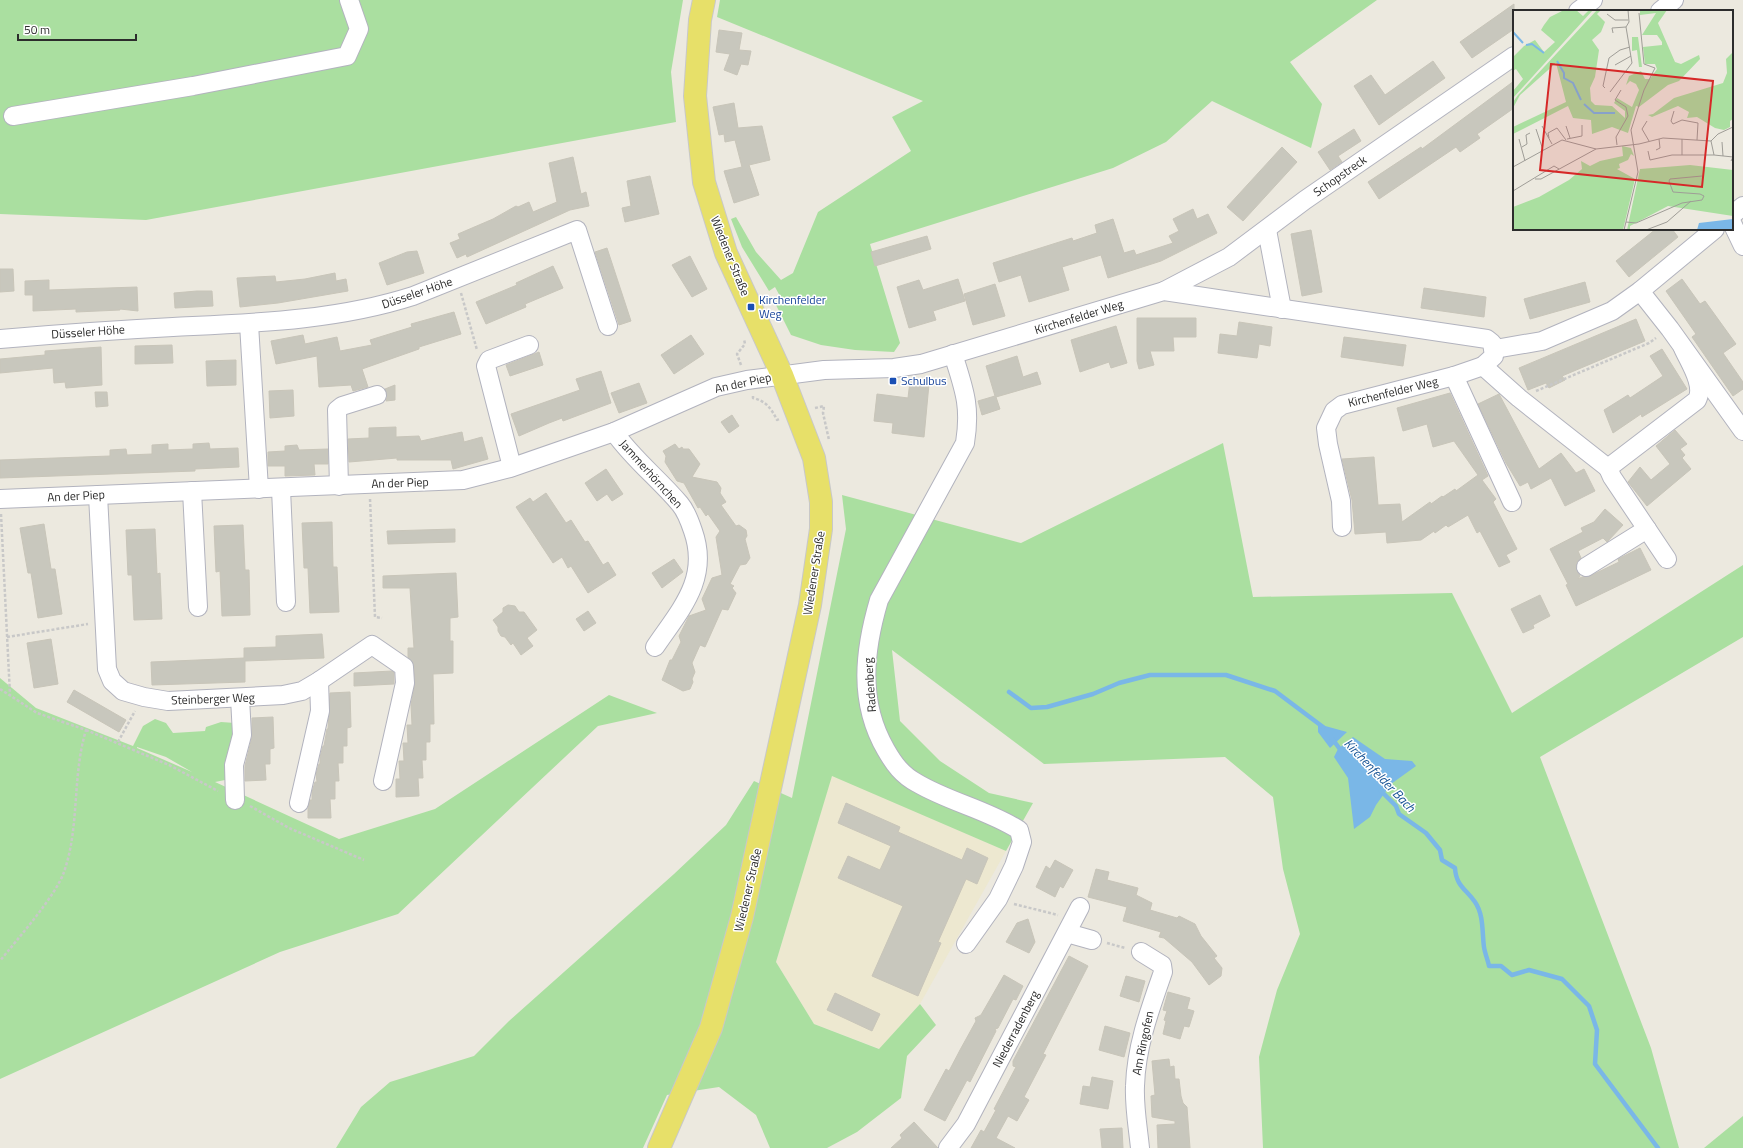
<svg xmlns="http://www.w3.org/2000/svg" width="1743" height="1148" font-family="'Titillium Web',sans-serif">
	<rect width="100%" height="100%" fill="#ece9df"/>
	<polygon fill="#ede8d0" points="832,775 1006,851 920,1004 880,1049 814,1024 776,962"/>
	<g fill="#aadfa0" fill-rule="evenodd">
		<polygon points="0,0 683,0 671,72 676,122 146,220 0,214"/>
		<polygon points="720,0 1377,0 1290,62 1322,104 1311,148 1212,101 1166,142 1113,168 870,244 900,343 894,352 855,350 821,345 791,335 775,303 781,298 775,287 769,291 742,247 731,219 736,217 756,252 781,280 793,273 818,212 911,151 892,117 923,101 717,17"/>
		<polygon points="1223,443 1253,597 1452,593 1512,713 1743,565 1743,637 1540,757 1651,1048 1679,1148 1263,1148 1259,1057 1277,990 1300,934 1283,869 1273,797 1225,757 1044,764 892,650 900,721 940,761 989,793 1033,803 1006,851 832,776 776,962 814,1024 879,1049 920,1004 936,1025 907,1056 901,1098 857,1132 827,1148 770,1148 756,1115 719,1087 667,1095 643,1148 336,1148 361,1107 390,1082 474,1056 509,1021 674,874 726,825 754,781 792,798 846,529 842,495 1021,543"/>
		<path d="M0 678 36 708 133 746 143 726 155 719 166 723 173 733 205 731 206 727 221 722 235 723 236 736 225 780 215 782 339 839 435 809 609 695 657 713 598 726 398 914 280 952 0 1079ZM137 747 166 757 192 772 137 748Z"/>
		<polygon points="1743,1116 1743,1148 1704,1148"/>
	</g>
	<g fill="#7ab7e7">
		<polygon points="1318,724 1347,732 1330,748 1318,732"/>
		<polygon points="1353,737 1385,759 1412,761 1416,766 1391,784 1376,805 1370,817 1354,829 1348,778 1334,757 1338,749"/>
	</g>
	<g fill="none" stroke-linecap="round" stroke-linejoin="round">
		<g stroke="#7ab7e7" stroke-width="4.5">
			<polyline points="1009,692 1031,708 1047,707 1093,694 1119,683 1150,675 1226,675 1275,691 1323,727"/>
			<polyline points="1331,737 1342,752"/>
			<path d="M1381 791 1396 806 1399 814 1426 833 1440 850 1442 860 1455 868C1456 886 1466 889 1475 902 1484 915 1482 933 1484 947 1485 954 1488 960 1489 966H1501L1512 975 1529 970 1562 979 1589 1006 1597 1030 1595 1064 1658 1148"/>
		</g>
	</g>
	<g fill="#c8c7bd" stroke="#c8c5b9">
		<polygon points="1514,4 1514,29 1472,58 1460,42"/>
		<polygon points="719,30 742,33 739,50 751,51 748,65 741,64 737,75 724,70 730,54 716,52"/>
		<polygon points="1433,61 1445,78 1379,125 1354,86 1371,75 1385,95"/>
		<polygon points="1514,81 1514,108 1477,134 1480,138 1460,152 1456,147 1379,199 1368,182 1421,147 1422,149"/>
		<polygon points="734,103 738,128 762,126 770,160 749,165 759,195 734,203 724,171 742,167 735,140 725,142 724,134 719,135 713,107"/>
		<polygon points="1354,129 1361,141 1338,156 1342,162 1330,170 1318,152"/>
		<polygon points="1282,147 1297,162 1243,221 1227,207"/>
		<polygon points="573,157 581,194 586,192 589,206 570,210 467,257 466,254 457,258 450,243 460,239 458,234 493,219 516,206 518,207 529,202 533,212 557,202 549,163"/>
		<polygon points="650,176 659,214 625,222 622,208 631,206 627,181"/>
		<polygon points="1193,209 1197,219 1208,214 1217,233 1161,261 1108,278 1101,255 1062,267 1069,290 1029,302 1021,275 999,282 993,263 1072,238 1073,241 1097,233 1095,225 1113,219 1124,253 1134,250 1136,255 1173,243 1169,236 1179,231 1173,219"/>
		<polygon points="1656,229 1672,229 1678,237 1629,277 1616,261"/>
		<polygon points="1311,230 1322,292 1302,296 1291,234"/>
		<polygon points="927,236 931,249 875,266 871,252"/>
		<polygon points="607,248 631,321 619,325 595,252"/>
		<polygon points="417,251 424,273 387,285 379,263 407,252"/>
		<polygon points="690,256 707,289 692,297 672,265"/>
		<polygon points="553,266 563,288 525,304 526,307 486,324 476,302 517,285 516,283"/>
		<polygon points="0,269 13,269 14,291 0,292"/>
		<polygon points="335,273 336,281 346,279 348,291 278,303 240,307 237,278 275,276 276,282 305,279"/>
		<polygon points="958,279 965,301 933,311 936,320 909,328 897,287 919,280 923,290"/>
		<polygon points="1682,279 1700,304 1705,301 1736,344 1723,353 1743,382 1743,389 1733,396 1692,337 1696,334 1666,291"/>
		<polygon points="49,280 49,290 137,287 138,311 120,309 120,310 76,312 76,309 33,311 33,295 25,295 25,281"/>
		<polygon points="1585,282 1590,302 1530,319 1524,299"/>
		<polygon points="995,284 1005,316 973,325 964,294"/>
		<polygon points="1424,288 1486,297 1484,317 1421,308"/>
		<polygon points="197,291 212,291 213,306 175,308 174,293"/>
		<polygon points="454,312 461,334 419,347 419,349 362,369 368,387 353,391 351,385 319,387 317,356 276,364 271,341 303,335 305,344 337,337 340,351 372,345 370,340 412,327 411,324"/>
		<polygon points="1137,318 1196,318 1196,337 1173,337 1174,351 1150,351 1154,365 1139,369 1137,361"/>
		<polygon points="1636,319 1645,341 1562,376 1565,380 1549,388 1546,383 1528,390 1519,368"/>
		<polygon points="1239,322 1272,327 1270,346 1259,344 1257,358 1218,353 1220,334 1237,336"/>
		<polygon points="1116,326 1127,363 1111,368 1109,362 1080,372 1071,340"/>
		<polygon points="691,335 704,354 674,374 661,355"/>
		<polygon points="1344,337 1406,345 1403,366 1341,357"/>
		<polygon points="172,345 173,363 135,364 135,346"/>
		<polygon points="101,347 102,385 66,388 65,382 54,383 53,368 0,373 0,359 45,355 45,351"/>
		<polygon points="1662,349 1687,389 1642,417 1641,414 1613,433 1604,410 1628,395 1630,398 1663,376 1650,356"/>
		<polygon points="539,352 543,365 510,376 506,365"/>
		<polygon points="1017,356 1023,377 1037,372 1041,384 996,397 1000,409 982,415 978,401 995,396 986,366"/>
		<polygon points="236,360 236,385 207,386 206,361"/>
		<polygon points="601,371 611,403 563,421 562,418 549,423 519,436 511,414 580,390 576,379"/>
		<polygon points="910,381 929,384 924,437 892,433 893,423 874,421 877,394 908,398"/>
		<polygon points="639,383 647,403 619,413 611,393"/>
		<polygon points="395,385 395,400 386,401 387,397 385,389"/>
		<polygon points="293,390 294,416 270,418 269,391"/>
		<polygon points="95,392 107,392 108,406 96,407"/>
		<polygon points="1450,393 1488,476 1482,480 1496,499 1493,502 1517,549 1506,555 1510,562 1499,567 1480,531 1477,533 1468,515 1448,527 1446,525 1435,533 1434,531 1421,540 1387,543 1386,532 1355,534 1352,500 1342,459 1374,457 1378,505 1400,504 1402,522 1430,502 1431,504 1442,496 1443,497 1455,489 1456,491 1478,475 1454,441 1433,447 1427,424 1403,431 1397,408"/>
		<polygon points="1499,394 1539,469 1561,453 1576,473 1584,469 1595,491 1565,506 1551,478 1531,489 1528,482 1520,486 1506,463 1478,404"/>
		<polygon points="732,415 739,426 729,433 721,422"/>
		<polygon points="396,427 396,437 419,436 421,441 462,432 464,442 482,437 488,459 453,469 451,460 397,460 397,458 349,462 348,439 369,438 369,428"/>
		<polygon points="1675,430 1687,444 1680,449 1685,455 1682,458 1691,469 1647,506 1628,482 1640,467 1651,480 1670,464 1656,446"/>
		<polygon points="209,443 210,449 238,448 239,467 195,469 195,471 0,478 0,460 110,456 110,450 126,449 127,455 152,454 152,445 168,444 168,450 193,449 193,444"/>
		<polygon points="675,444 679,449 682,447 683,449 689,449 700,464 692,477 717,482 721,488 720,493 726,502 721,505 736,526 739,525 746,530 747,536 745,539 750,558 746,564 740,565 730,584 734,586 732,588 736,593 728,610 722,609 705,647 700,645 692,663 695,672 692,679 693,682 690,689 683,691 662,680 670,660 672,660 681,642 679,636 689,616 706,610 702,599 712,578 722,575 716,537 720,531 708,514 706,516 700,507 698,508 684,483 677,481 665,462 666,456 663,451"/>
		<polygon points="297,445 299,450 328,449 328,464 314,464 315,475 285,476 285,466 268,466 268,452 285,451 285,446"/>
		<polygon points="606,469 623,494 612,501 607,494 597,501 585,483"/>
		<polygon points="546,493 566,523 571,520 585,542 588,541 603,565 608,562 616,575 588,593 571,566 568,568 562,557 553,563 516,507 530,498 533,502"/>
		<polygon points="1605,509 1623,525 1607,542 1603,538 1578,551 1581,558 1577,562 1576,567 1580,576 1578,579 1582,577 1590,576 1619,562 1618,559 1640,548 1651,570 1576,606 1566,585 1568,584 1550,549 1583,532 1581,528 1594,522"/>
		<polygon points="332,522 333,567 337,567 339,612 310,613 308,568 304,568 302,523"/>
		<polygon points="44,524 51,569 55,569 62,614 38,618 31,573 28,573 20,528"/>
		<polygon points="243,525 245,570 249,570 250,615 222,616 220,571 216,572 214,526"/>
		<polygon points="155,529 157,574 160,573 162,619 134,620 132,575 128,575 126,530"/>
		<polygon points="455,529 455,542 388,544 387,531"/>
		<polygon points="674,559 683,572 662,588 652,573"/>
		<polygon points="456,573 458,617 450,618 450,641 453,641 453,673 433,674 434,724 430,724 430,742 426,742 426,760 422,760 423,778 418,778 419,796 396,797 396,779 400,779 399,761 404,761 403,743 408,743 407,725 412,725 411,705 415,682 414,666 408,657 408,648 414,648 412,619 410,588 383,588 383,576"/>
		<polygon points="1540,595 1550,616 1533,625 1534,628 1523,633 1511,609"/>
		<polygon points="508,605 515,606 519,612 524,612 537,630 527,638 533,646 521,655 513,643 511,645 505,637 501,636 498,631 498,627 493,620 503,612 503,608"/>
		<polygon points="588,611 596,623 584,631 576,619"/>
		<polygon points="322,634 324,658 245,661 245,682 152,685 151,662 244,658 244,648 276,647 276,636"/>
		<polygon points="51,639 58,684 34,688 27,643"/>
		<polygon points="392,671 394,673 394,684 354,686 354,673"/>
		<polygon points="74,690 126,720 119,732 67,702"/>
		<polygon points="350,692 351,727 347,728 347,746 343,746 343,763 338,763 339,781 335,781 335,799 330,799 331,818 308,818 308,808 310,800 312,800 312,792 315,782 317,782 316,774 319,764 320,764 320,757 323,746 324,746 327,729 328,729 330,693"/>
		<polygon points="273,717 274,748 270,749 270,764 265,764 266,780 245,781 245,766 252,737 252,718"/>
		<polygon points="846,803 900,827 898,832 962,860 967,848 988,858 977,884 966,879 938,942 941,943 918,996 872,976 903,906 838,878 848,856 880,870 891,846 838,823"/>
		<polygon points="1055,860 1073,870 1063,888 1060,886 1055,897 1036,887 1046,866 1050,869"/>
		<polygon points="1096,869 1109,872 1107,880 1138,888 1136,895 1152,903 1150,910 1177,918 1179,916 1195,924 1201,936 1217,956 1214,958 1222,968 1221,976 1209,985 1192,962 1164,938 1159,937 1161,932 1123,921 1127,907 1088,897"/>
		<polygon points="1028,919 1035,942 1029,953 1006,942 1017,923"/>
		<polygon points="1069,956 1088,966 1043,1054 1046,1055 1024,1097 1029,1100 1017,1121 1008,1116 996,1138 1015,1148 971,1148 981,1130 984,1132 996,1110 994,1109 1016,1067 1013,1066 1013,1061"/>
		<polygon points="1004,975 1023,986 1016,1000 1013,999 998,1028 995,1029 996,1031 970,1082 967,1080 945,1121 924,1110 946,1069 949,1071 960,1050 976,1021 975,1018 981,1015"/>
		<polygon points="1126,976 1145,981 1139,1002 1120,996"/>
		<polygon points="1168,992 1190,998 1187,1009 1194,1011 1189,1027 1184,1026 1180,1039 1163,1034 1166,1021 1164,1020 1167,1011 1163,1010"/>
		<polygon points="835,993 880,1014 872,1031 827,1010"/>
		<polygon points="1105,1026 1130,1033 1124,1057 1099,1050"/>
		<polygon points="1169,1059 1170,1067 1174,1066 1175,1079 1179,1079 1181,1096 1183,1103 1187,1107 1190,1148 1158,1148 1157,1125 1175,1124 1175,1121 1152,1117 1151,1096 1155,1095 1152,1061"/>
		<polygon points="1092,1077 1113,1081 1108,1109 1080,1104 1083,1086 1090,1087"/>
		<polygon points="914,1122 938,1148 891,1148 902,1138 900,1135"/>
		<polygon points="1122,1128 1123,1148 1102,1148 1100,1129"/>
	</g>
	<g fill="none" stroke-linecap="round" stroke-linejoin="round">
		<g stroke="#b2b3be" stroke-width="20">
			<g id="minor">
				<polyline points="1578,11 1593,0"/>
				<polyline points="1660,11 1674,0"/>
				<polyline points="13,116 193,86 347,56 359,29 349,0"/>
				<polyline points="1732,215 1743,206"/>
				<polyline points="1732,223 1743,246"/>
				<polyline points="1267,230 1282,309"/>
				<polyline points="1164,291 1229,257 1305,200 1514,56"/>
				<polyline points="1640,291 1670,329 1743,431"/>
				<polyline points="249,324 259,489"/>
				<path d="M0 339C58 334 115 330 173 327 253 323 335 321 413 296L577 230 608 326"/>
				<polyline points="1495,349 1542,341 1612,311 1640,291 1715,229"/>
				<path d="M953 354C964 389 971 406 965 443L879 600C864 651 858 702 886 750 894 764 902 775 917 783 949 802 988 810 1019 830L1022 842 1014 866 998 899 966 944"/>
				<polyline points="1454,376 1512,502"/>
				<path d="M614 432C633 459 659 479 680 504 686 511 690 522 693 531 710 579 680 610 655 647"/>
				<polyline points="512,467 486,366 489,360 529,345"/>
				<polyline points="1608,468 1612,477 1667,559"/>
				<polyline points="339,486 337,410 342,406 377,395"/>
				<polyline points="281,489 286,602"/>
				<polyline points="192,491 198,607"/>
				<polyline points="98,495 107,669 112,681 123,691 144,697 168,701 283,695 302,691 319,681 372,645 404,667 405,683 383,781"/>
				<path d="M0 499 463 480 510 468 614 432 716 387 747 380 824 370 894 368 921 364 1164 291 1487 339 1492 343 1494 356 1483 366 1519 398 1608 468 1697 400C1705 385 1689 362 1683 348"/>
				<polyline points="1342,527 1341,501 1328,444 1326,428 1334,411 1342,405 1454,376 1483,366"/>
				<polyline points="1586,567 1647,529"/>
				<polyline points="235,800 234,765 242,735 240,698"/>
				<polyline points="299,803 320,711 319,681"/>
				<polyline points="1067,933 1092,940"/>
				<polyline points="948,1148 966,1124 1080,907"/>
				<path d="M1140 1148C1138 1128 1134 1106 1135 1086 1136 1047 1150 1009 1163 972L1162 965 1141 952"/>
			</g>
		</g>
		<g stroke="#c8c8c8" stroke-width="24">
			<polyline id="major" points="659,1148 711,1028 742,917 810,605 821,529 821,502 814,458 782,375 726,253 704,182 695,96 700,20 704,0"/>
		</g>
		<g stroke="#c8c8c8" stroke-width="2.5" stroke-dasharray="3 2" stroke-linecap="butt">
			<polyline points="461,293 477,350"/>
			<polyline points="741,365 737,354 745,344 744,339"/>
			<polyline points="1536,391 1649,343 1656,338"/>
			<path d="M753 396V398C766 401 771 408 777 420L779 419"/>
			<polyline points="815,408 824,406 823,413 829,440"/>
			<polyline points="370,499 375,617 382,618"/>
			<polyline points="1,514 10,695"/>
			<polyline points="7,637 88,624"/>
			<path d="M0 689 37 713 86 730C72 776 80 826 64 872 55 897 18 938 0 961"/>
			<polyline points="86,730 169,765 218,791"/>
			<polyline points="118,742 135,711"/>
			<polyline points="250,806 289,828 364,860"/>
			<polyline points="1014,904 1058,915"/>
			<polyline points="1107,943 1125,948"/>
		</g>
		<use href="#minor" stroke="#fff" stroke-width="18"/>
		<use href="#major" stroke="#e7e069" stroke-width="22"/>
	</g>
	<g fill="#1a4fb4" stroke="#fff" stroke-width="1.5">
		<rect x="747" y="303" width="8" height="8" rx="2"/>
		<rect x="889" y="377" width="8" height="8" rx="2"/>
	</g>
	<g text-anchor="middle" stroke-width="3" stroke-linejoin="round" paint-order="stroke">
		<g font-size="12" fill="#2c2c2c" stroke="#fff">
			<text transform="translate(1340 176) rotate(-35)" y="4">Schopstreck</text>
			<text transform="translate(730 256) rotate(68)" y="4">Wiedener Straße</text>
			<text transform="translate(417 293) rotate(-19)" y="4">Düsseler Höhe</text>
			<text transform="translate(1079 317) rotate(-17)" y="4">Kirchenfelder Weg</text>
			<text transform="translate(88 332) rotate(-4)" y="4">Düsseler Höhe</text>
			<text transform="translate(743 383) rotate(-12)" y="4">An der Piep</text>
			<text transform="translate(1393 392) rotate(-14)" y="4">Kirchenfelder Weg</text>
			<text transform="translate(651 474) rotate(48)" y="4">Jammerhörnchen</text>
			<text transform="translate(400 483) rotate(-2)" y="4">An der Piep</text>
			<text transform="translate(76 496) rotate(-3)" y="4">An der Piep</text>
			<text transform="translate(814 573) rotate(-81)" y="4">Wiedener Straße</text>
			<text transform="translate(870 685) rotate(-94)" y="4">Radenberg</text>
			<text transform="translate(213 699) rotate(-2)" y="4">Steinberger Weg</text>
			<text transform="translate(748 890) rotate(-77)" y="4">Wiedener Straße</text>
			<text transform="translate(1016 1029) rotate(-62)" y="4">Niederradenberg</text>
			<text transform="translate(1143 1043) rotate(-78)" y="4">Am Ringofen</text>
		</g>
		<g font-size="12" fill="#164399" stroke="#fff" text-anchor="start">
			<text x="759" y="304">Kirchenfelder<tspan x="759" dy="14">Weg</tspan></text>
			<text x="901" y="385">Schulbus</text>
		</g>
		<g font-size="13" font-style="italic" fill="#175395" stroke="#fff">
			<text transform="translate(1380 775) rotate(46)" y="5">Kirchenfelder Bach</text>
		</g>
	</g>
	<g transform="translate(1513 10)">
		<rect width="220" height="220" fill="#ece9df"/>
		<path d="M51 0H63L70 6 76 0H80L0 88V81L10 69 3 59 0 61V47L11 36 22 30 31 42 42 32 28 20 31 15 37 7ZM84 0H88L84 4 92 12 88 22 79 30 86 40 82 67 77 78 78 91 82 95 99 96 112 108V101L101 93 104 88 119 97 126 80 123 74 117 71 113 75 116 66 128 61 132 69H137L144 59 142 54H132L130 37 149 35V32L144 25H129L143 3 127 5V0H154L145 13 162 52 168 54 186 45 187 49 166 71 155 75 126 97 123 96 115 123 99 117 79 124 78 110 60 108 55 96 0 124V117L53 92 43 53 7 85 0 98V92L5 85ZM119 27H125L129 57H126L124 40 119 41ZM220 42V109L217 111V117L211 120 202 118 184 107 174 108 176 102 165 96 139 107 135 105 140 104 161 88 210 73 214 63 213 49ZM109 136 118 138 121 146 118 144 115 150 106 154 107 158 104 159 122 169 110 220H0V197L26 187 56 170 69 159 68 151 77 156 87 151 110 146ZM177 155 220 160V206L155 196 117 216V220H114L127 159Z" fill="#aadfa0"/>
		<path d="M220 209V220H184L186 213Z" fill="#7ab7e7"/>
		<path fill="none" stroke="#7ab7e7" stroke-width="2" d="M0 22 10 33M13 35 19 34 31 43M44 51 51 63V68L60 73 68 90M71 94 81 103H102"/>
		<path fill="none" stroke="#9f9d97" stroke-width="1" d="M94 4 102 10H115M100 23 99 18 113 17M102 55 118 46M92 78 90 76 96 48 107 40 117 37M97 82 119 53 113 17 116 12 115 0M161 101 158 111 160 114 169 110 185 113 184 130M134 111 129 119 136 131M29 116 39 134M53 116 57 128M23 119 30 140M36 128 35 123 44 118 53 130M6 129 12 151M54 129 69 126V115M198 131 201 145 220 147 218 151M198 131 205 124 220 117M209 132 210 146M104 135 103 127 115 106 113 97 102 90 108 80M9 137 14 134 13 125 17 123M143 140 147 138 146 129M135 141 137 150 159 145H201M169 145V129M0 157 49 130 83 139 126 134 150 128 198 131M22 169H28L83 139M0 181 41 156 46 159M113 212 123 213 169 193 189 190 191 186 187 184 160 182 156 171 157 169 189 166M111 220 125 162 118 120 131 80 142 58 131 54 126 3M133 220 154 212 178 191"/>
		<path fill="#d62828" fill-opacity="0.15" stroke="#d62828" stroke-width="2" d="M38 54 200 71 189 177 27 160Z"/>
		<rect width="220" height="220" fill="none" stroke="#2c2c2c" stroke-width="2"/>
	</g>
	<path d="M18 34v6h118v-6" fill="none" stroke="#2c2c2c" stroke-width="2"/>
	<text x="24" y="34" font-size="12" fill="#2c2c2c" stroke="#ffffff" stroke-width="3" paint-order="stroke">50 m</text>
</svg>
